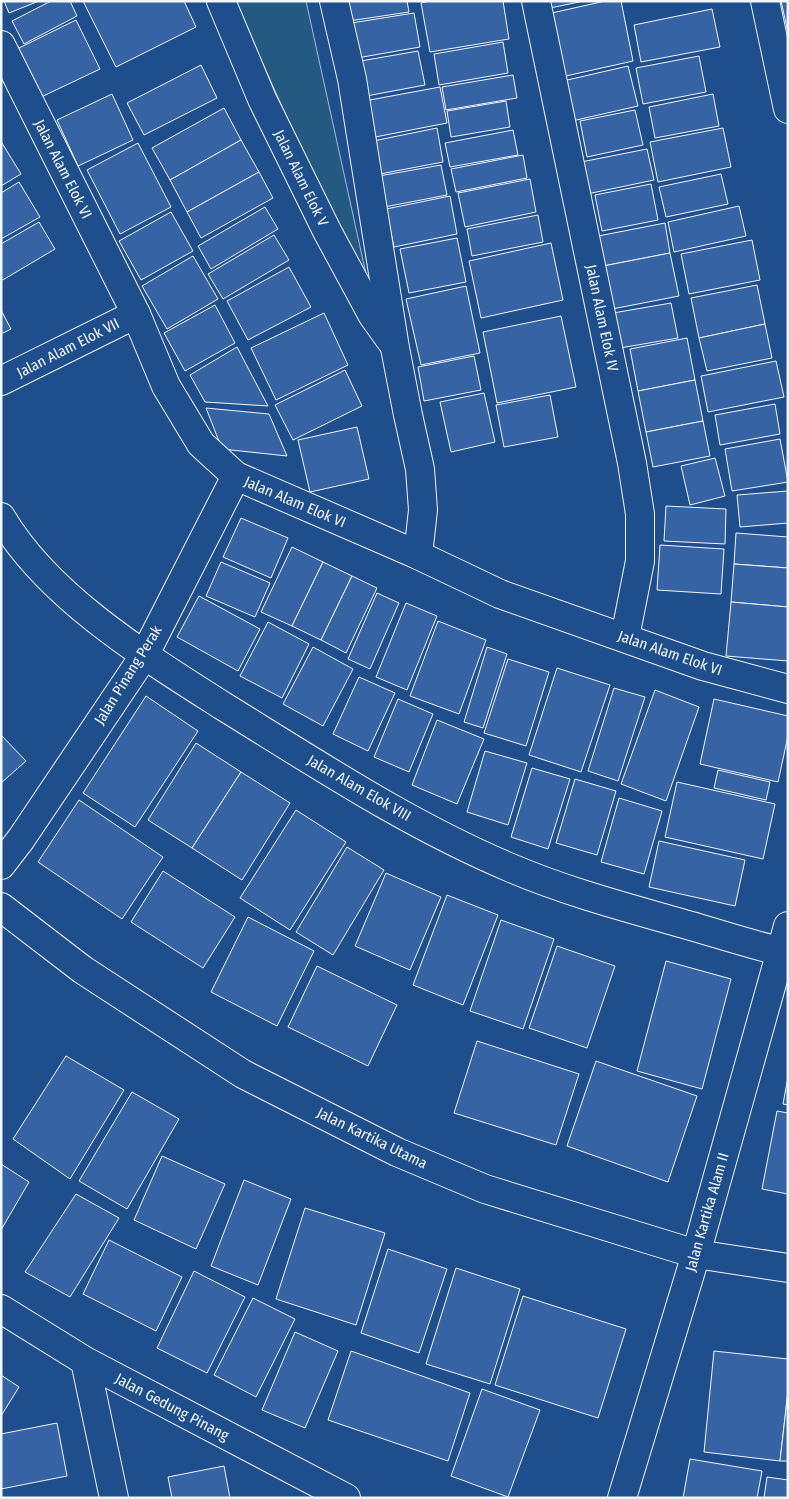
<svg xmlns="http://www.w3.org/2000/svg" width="789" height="1499" font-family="'Fira Sans Condensed',sans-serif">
	<rect width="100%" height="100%" fill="#1f4e8c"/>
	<polygon fill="#245a82" stroke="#a8bbd7" points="235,1 306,1 375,315"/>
	<g fill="#3563a3" stroke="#f2f6ff">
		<polygon points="4,1 39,1 9,13"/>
		<polygon points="51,1 70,1 77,16 24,44 12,21"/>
		<polygon points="83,1 184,1 196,27 116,67"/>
		<polygon points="346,1 407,1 409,12 349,21"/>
		<polygon points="430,1 503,1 509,39 430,52 421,3"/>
		<polygon points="549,1 584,1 550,8"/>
		<polygon points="605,1 621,1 633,61 557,78 543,15"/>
		<polygon points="781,1 788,1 788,32"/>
		<polygon points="712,9 720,47 641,62 634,25"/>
		<polygon points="414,13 420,47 351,59 345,24"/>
		<polygon points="76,20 100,69 37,99 13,51"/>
		<polygon points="503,42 508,73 439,85 434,54"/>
		<polygon points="418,51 425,85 361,97 355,62"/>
		<polygon points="699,56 706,92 643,104 636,68"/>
		<polygon points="201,65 217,98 144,135 127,103"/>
		<polygon points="628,66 638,106 572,121 563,81"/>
		<polygon points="513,75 517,98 446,110 442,87"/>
		<polygon points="440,87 447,123 365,139 359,102"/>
		<polygon points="112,94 133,140 78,166 57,120"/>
		<polygon points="713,94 719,126 655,138 649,107"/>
		<polygon points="506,101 510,127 451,137 447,111"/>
		<polygon points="224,108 241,140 170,180 152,148"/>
		<polygon points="635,110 643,145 587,157 580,121"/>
		<polygon points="437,128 443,162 380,174 373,141"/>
		<polygon points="723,128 731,167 658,182 650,142"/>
		<polygon points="513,130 518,155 450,167 445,143"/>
		<polygon points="241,140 259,172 187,212 170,180"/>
		<polygon points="1,143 2,143 21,174 1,186"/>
		<polygon points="138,143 171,207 120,234 87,170"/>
		<polygon points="647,149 654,180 587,194 581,162"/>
		<polygon points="523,155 527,178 456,192 451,169"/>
		<polygon points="441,165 447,195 379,208 373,177"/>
		<polygon points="259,172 273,198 201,238 187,212"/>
		<polygon points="721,174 728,204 666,217 659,187"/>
		<polygon points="530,179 536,212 465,227 458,193"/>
		<polygon points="19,182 40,217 1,239 1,193"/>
		<polygon points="651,184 658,220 602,231 595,195"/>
		<polygon points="450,196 457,234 394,247 386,209"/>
		<polygon points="739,206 746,236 674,252 668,222"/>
		<polygon points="265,207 278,229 211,269 198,246"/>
		<polygon points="171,212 193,251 141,280 119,241"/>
		<polygon points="538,215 543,242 472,256 467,229"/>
		<polygon points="39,222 55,249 1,281 1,244"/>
		<polygon points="665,223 670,253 598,267 593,237"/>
		<polygon points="274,235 289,260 223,299 208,274"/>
		<polygon points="457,238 466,282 409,293 400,249"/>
		<polygon points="752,240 760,280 689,294 681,254"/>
		<polygon points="551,243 563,300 481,318 469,261"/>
		<polygon points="670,253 679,296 607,310 598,267"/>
		<polygon points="193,256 218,299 167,329 142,286"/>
		<polygon points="289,267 311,307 248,340 227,301"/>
		<polygon points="757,285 765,324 699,338 691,298"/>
		<polygon points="466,286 480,353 421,365 406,299"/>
		<polygon points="671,303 678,338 620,348 613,313"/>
		<polygon points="215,305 235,343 185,371 164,333"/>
		<polygon points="1,310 11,329 1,334"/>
		<polygon points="324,313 348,365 276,400 251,348"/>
		<polygon points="561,316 576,387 497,403 483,332"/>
		<polygon points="765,324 772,358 707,371 699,338"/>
		<polygon points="687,338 695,380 638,391 630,349"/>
		<polygon points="237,347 268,406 205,402 190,375"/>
		<polygon points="474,356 481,390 424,401 418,367"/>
		<polygon points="776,361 784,397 708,412 701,376"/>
		<polygon points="345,370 362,406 293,440 275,405"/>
		<polygon points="695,380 703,421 646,432 638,391"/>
		<polygon points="484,393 495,442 451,452 440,402"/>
		<polygon points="550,395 558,437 504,447 496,405"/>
		<polygon points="775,404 780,434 720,445 715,415"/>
		<polygon points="206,408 269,414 287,456 222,449"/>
		<polygon points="703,421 710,456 653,467 646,432"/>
		<polygon points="357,427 369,479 310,492 298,440"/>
		<polygon points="780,439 788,482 732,491 725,449"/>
		<polygon points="715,458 725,496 690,505 681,466"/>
		<polygon points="788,491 788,523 740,527 737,495"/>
		<polygon points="666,506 726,509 725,544 664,541"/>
		<polygon points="241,518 288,538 271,578 223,557"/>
		<polygon points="736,533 788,537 788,568 734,564"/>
		<polygon points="660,545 724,549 721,594 657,590"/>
		<polygon points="292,547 323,562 292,626 261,612"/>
		<polygon points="221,562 270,583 255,617 206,596"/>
		<polygon points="323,562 352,576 321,640 292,626"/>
		<polygon points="734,564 788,568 788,607 731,602"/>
		<polygon points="352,576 377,588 346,653 321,640"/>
		<polygon points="377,593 399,603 370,669 348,659"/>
		<polygon points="199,596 260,629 238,671 177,637"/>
		<polygon points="731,602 788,607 788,661 726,656"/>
		<polygon points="406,603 437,616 407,690 376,677"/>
		<polygon points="438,621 486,640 459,714 410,696"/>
		<polygon points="268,622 309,644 282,698 240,676"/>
		<polygon points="313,647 353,669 323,726 283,704"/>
		<polygon points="487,647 507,654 483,728 464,722"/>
		<polygon points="508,659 549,672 526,746 484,733"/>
		<polygon points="557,668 610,685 581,772 529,755"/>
		<polygon points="359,677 395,693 368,751 333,734"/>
		<polygon points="614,688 645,697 618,781 588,771"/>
		<polygon points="655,690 699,707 666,801 621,784"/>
		<polygon points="146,696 198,731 135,827 83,793"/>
		<polygon points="398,699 433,714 409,772 374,757"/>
		<polygon points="714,699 788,716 788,736 778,782 700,764"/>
		<polygon points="437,720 484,739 457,804 412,785"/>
		<polygon points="1,735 26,761 1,783"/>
		<polygon points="196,743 241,772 192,848 148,820"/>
		<polygon points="485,751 527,763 508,825 467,812"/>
		<polygon points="532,768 570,779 548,849 511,837"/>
		<polygon points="718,770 770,782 766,800 714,788"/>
		<polygon points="241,772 290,803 242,880 192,848"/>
		<polygon points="575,779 616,791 597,855 556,843"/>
		<polygon points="677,782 775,804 763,859 665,837"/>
		<polygon points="619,798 662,811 644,874 601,862"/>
		<polygon points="79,800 163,857 122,919 38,862"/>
		<polygon points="296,810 346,842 290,930 240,898"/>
		<polygon points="659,841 745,860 735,906 649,887"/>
		<polygon points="347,847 384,870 333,955 296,932"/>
		<polygon points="163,871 235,917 203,968 131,922"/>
		<polygon points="386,873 441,897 410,970 355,946"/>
		<polygon points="447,895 498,915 463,1005 413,985"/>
		<polygon points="248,917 314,951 277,1026 211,992"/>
		<polygon points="501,920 554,939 523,1029 470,1011"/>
		<polygon points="557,946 615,966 587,1048 529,1028"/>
		<polygon points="666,961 731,979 702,1089 637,1071"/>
		<polygon points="317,966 397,1005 368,1066 288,1027"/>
		<polygon points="477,1041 579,1074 556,1145 454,1113"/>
		<polygon points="66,1056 124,1090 70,1179 13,1139"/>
		<polygon points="596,1061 697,1096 668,1182 567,1146"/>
		<polygon points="788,1077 788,1105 783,1104"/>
		<polygon points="132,1092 179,1119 127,1209 79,1181"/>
		<polygon points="777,1111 788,1113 788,1194 762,1189"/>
		<polygon points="162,1156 225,1184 196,1249 134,1220"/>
		<polygon points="1,1164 29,1182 1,1230"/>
		<polygon points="244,1180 291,1199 258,1285 211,1266"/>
		<polygon points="76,1194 119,1218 70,1297 25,1272"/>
		<polygon points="305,1208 385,1233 356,1325 276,1299"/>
		<polygon points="109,1240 182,1277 156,1331 83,1294"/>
		<polygon points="388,1249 447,1269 419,1353 361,1333"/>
		<polygon points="456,1268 520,1289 490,1384 426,1364"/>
		<polygon points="194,1271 245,1297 207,1373 157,1348"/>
		<polygon points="523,1296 626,1329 598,1418 495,1385"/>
		<polygon points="253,1298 295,1319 256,1397 214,1375"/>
		<polygon points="295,1332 338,1351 305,1428 262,1410"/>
		<polygon points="351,1351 470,1393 448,1461 328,1420"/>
		<polygon points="714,1351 788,1359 788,1391 780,1461 704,1452"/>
		<polygon points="1,1375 19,1387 1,1416"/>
		<polygon points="482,1389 540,1410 508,1497 451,1476"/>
		<polygon points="788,1391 788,1461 780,1461"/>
		<polygon points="57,1423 67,1476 1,1489 1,1434"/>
		<polygon points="690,1459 762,1471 757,1498 683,1498"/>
		<polygon points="224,1466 230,1498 172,1498 168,1477"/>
		<polygon points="767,1477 788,1480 788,1498 764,1498"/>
	</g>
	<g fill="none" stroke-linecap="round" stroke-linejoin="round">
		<g stroke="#f2f6ff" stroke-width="30">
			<g id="street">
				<polyline points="221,1 262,99 327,231 373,316 391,341"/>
				<polyline points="334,1 352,79 395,348 408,415 420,469 423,510 418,555"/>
				<polyline points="536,1 632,463 640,514 640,561 625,637"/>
				<polyline points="765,1 788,109"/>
				<polyline points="1,45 136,314 166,386 201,444 236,476 418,555 500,594 703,666 788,689"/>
				<polyline points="1,381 136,314"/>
				<path d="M1 517C48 597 146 657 223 706 317 764 409 825 511 868 565 891 621 906 677 922 714 932 750 945 788 953"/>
				<polyline points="1,865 21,839 144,656 236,476"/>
				<polyline points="1,1309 85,1361 346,1498"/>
				<polyline points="85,1361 114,1498"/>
				<polyline points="622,1498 696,1254 788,926"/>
			</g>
		</g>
		<g stroke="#f2f6ff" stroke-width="30">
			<polyline id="secondary" points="1,907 83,970 243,1074 397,1152 485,1189 696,1254 788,1268"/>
		</g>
		<use href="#street" stroke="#1f4e8c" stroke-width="28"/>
		<use href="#secondary" stroke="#1f4e8c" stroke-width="28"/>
	</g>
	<g text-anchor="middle" stroke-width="4" stroke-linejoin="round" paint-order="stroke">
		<g font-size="15" fill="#f2f6ff" stroke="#1f4e8c">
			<text transform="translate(63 169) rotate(63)" y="5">Jalan Alam Elok VI</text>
			<text transform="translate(301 178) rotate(64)" y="5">Jalan Alam Elok V</text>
			<text transform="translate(602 318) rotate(78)" y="5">Jalan Alam Elok IV</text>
			<text transform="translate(68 348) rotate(-27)" y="5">Jalan Alam Elok VII</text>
			<text transform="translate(295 502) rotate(23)" y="5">Jalan Alam Elok VI</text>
			<text transform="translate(670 653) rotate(19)" y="5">Jalan Alam Elok VI</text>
			<text transform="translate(128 675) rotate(-58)" y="5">Jalan Pinang Perak</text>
			<text transform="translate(359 788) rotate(30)" y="5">Jalan Alam Elok VIII</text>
			<text transform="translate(372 1138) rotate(26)" y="5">Jalan Kartika Utama</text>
			<text transform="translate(707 1212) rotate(-74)" y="5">Jalan Kartika Alam II</text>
			<text transform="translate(172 1407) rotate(28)" y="5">Jalan Gedung Pinang</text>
		</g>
	</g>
	<rect width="789" height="1499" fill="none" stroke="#f2f6ff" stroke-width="5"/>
</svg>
